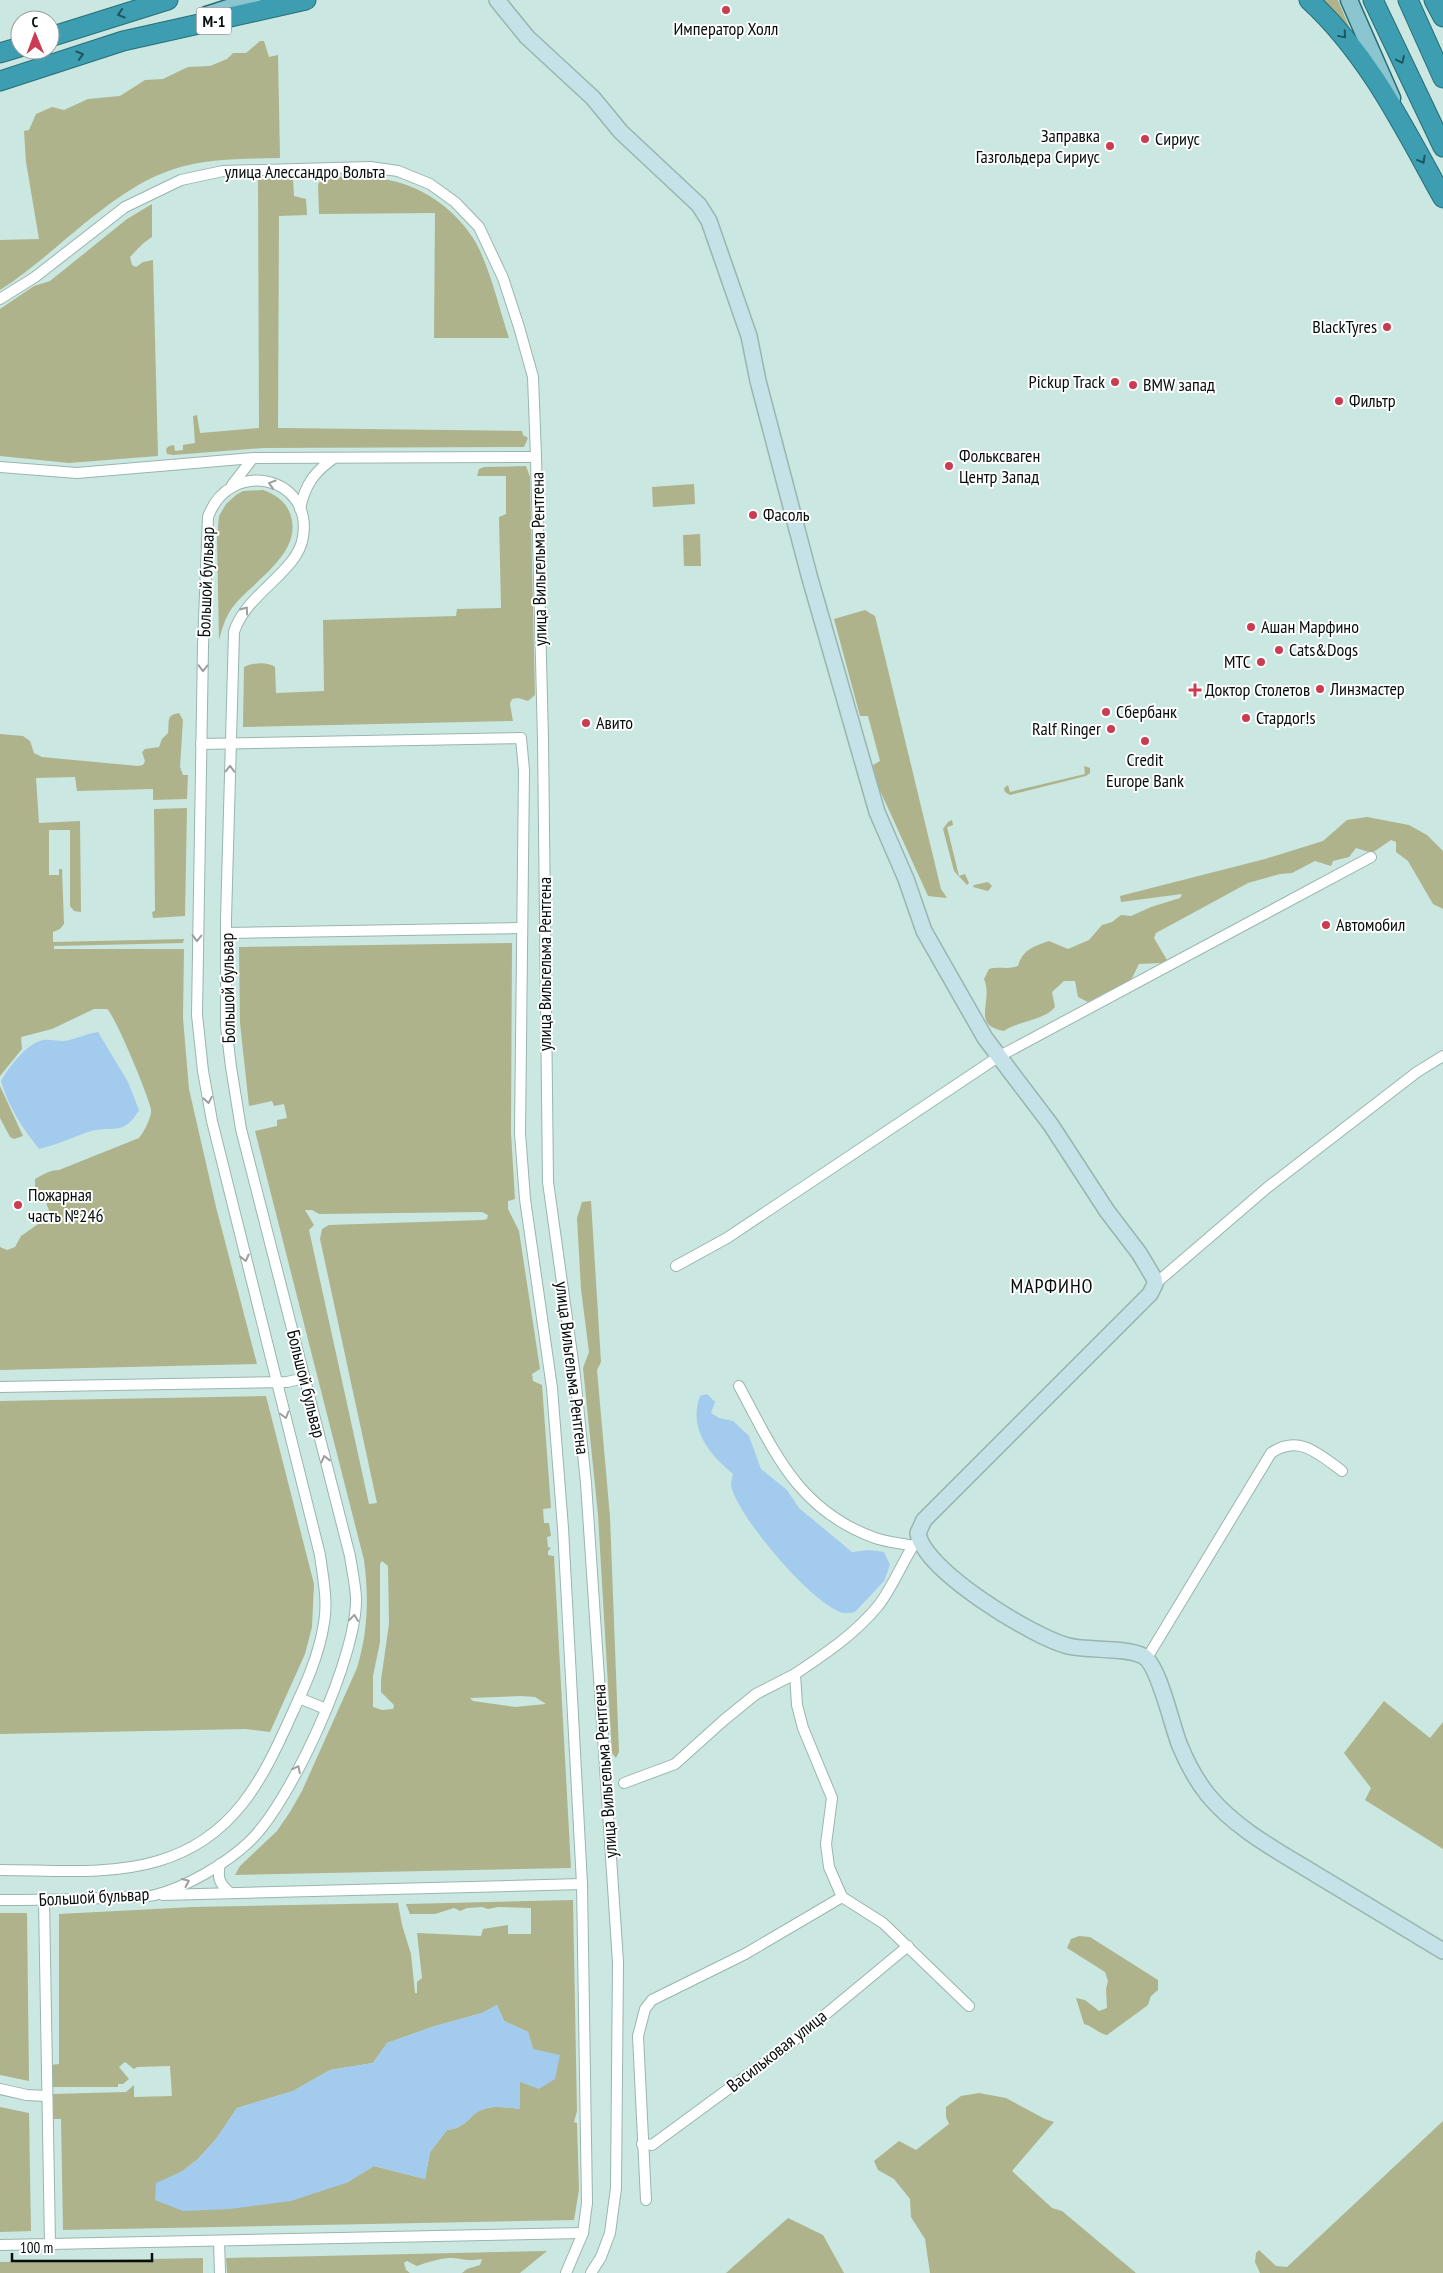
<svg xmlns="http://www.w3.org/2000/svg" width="1443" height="2273" font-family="'PT Sans Narrow',sans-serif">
	<rect width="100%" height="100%" fill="#cbe7e1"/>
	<g fill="#aeb38b" fill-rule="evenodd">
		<polygon points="1317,0 1338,0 1350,29 1347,32"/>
		<path d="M260 41H264L269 57 278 55 280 158C244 159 209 158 174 169 109 190 57 254 0 290V240L39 239 26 162 24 131 29 130 36 114 52 107 64 110 88 99 120 96 145 80 163 79 188 67 210 66 227 59 233 53H246Z"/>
		<path d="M322 177C342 177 363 176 383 179 419 184 453 207 473 238 489 263 499 308 509 338H434L435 213 319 214 318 185Z"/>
		<polygon points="293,178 294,196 306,199 307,215 279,216 278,428 522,431 523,435 528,438 524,447 264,448 173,455 167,454 166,449 169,446 174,445 175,451 183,450 183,445 195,443 193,416 197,415 200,433 259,428 258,179"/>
		<path d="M152 204V237C141 244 139 248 130 257L132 265 136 267 143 262 153 260 158 456 69 463 0 456V309L34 286 50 281 127 219Z"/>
		<path d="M526 466 530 477 535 695 528 701 518 698 512 699 510 704 513 721 243 727 244 667C253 663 267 661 275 667L276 693 324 691 323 620 456 616 457 609 501 608 499 517 506 514V476H477L479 469 484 467Z"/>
		<polygon points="694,484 695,504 653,507 652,487"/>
		<path d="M263 490C274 494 284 500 289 511 307 552 252 581 232 608 225 618 222 629 219 640L217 540 219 516 226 504 236 495 243 491Z"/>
		<polygon points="700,534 701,566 684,566 683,535"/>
		<polygon points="865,610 875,616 941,889 947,898 928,896 878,786 873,765 880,761 868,716 860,716 834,619"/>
		<path d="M179 713 183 720 180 767 183 775H188L187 799 153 800V789L77 791 75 777 36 778 39 823 80 821 81 912 74 911 70 906V830H49V875H59V869H62L64 924 60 929 53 932V942L184 939 183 943 54 946V949H184L183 1018 189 1089 216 1207 257 1364 0 1370V1247L7 1250 15 1247 21 1236 44 1220H48L51 1216 44 1197 35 1188V1179C42 1175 50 1170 59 1170L139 1138C144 1132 152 1117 151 1109 149 1097 115 1015 107 1009H94L52 1029 21 1037 22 1049 0 1076V734L23 736 30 741 34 753 42 757 138 766 143 765 145 761 142 752 145 749 159 747 162 739 168 733C170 722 165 715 179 713Z"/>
		<polygon points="1084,766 1090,768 1090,773 1086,776 1010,795 1005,792 1004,788 1008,785 1010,792 1085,774"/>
		<polygon points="187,808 185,916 153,918 152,912 155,911 154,809"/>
		<path d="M1367 817 1409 825 1427 835 1443 851V909L1433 904 1408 861 1396 852V842L1391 840 1372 853 1356 848 1349 857 1333 861 1331 866 1315 861 1292 873 1280 874 1248 883 1156 933 1154 938 1167 960 1162 963 1139 964 1132 978 1127 982 1088 1002 1078 997 1075 981H1064L1052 992 1055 1007C1045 1020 1018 1021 1004 1031 970 1025 994 1002 984 979L989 969C1000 966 1007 970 1018 966 1023 949 1033 947 1049 941L1068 949 1089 940 1102 925 1112 922 1121 915 1131 916 1151 907 1180 898 1182 894 1121 902 1120 896 1265 859 1323 841 1347 820Z"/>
		<polygon points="952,820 953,825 947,827 959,876 965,874 969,883 967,885 954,871 943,829 948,822"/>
		<polygon points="988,882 992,886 988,891 973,887 974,885"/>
		<path d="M512 943 511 1133 515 1199 508 1201V1209L519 1231 540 1369 532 1374 533 1381 542 1385 551 1508 543 1509 544 1523H549L551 1536 547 1537 548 1547 551 1548 548 1551V1555L554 1556 571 1868 235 1875 240 1866 277 1831 290 1812 302 1791 357 1668C368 1632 369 1597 364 1560L255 1131 277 1126V1120L287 1118 284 1104 274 1106 272 1101 249 1106 240 1023 239 947ZM305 1210H312L319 1214 482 1212 488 1215 487 1219 483 1220 329 1225 322 1229 320 1239 377 1503 369 1504 309 1230 314 1225ZM382 1561 388 1566 389 1624 381 1680V1692L394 1705 393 1709 382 1710 373 1707V1676L380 1642V1564ZM521 1696 535 1697 546 1704 515 1707 473 1701 470 1698Z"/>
		<polygon points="0,1086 23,1136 14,1139 10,1137 0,1118"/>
		<polygon points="591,1201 601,1362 597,1370 610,1517 619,1752 616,1758 612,1753 598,1515 583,1368 589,1352 581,1289 577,1218 582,1202"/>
		<polygon points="266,1396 314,1584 312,1627 305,1654 270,1732 245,1729 0,1734 0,1401"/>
		<polygon points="1384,1701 1430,1738 1443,1722 1443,1849 1365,1800 1371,1788 1344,1753"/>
		<path d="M573 1900 577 2111 574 2122 577 2123 579 2190 574 2220 63 2230 61 2119H52V2094L126 2092 134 2085V2097L172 2096 170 2066 137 2067 134 2069 125 2062 119 2067 129 2079 123 2084H118V2087H51V2065L59 2064V1914L193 1907 398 1903 402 1925 411 1954 415 1993H417V1982L422 1978 417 1933 481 1936 483 1929 508 1925V1934H531V1908L498 1907 488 1909 482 1907 467 1908 460 1911 454 1908 435 1914H410L406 1904ZM497 2005 504 2021 528 2032 533 2049 520 2082V2109C509 2108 496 2105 484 2109 469 2113 470 2127 447 2130L430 2152 425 2179 374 2166 346 2183 156 2184 181 2172 198 2159 216 2139 237 2108 293 2091 330 2070 373 2063 387 2043 435 2026 482 2013Z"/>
		<polygon points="0,1913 27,1913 29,2081 0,2075"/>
		<path d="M1079 1936 1090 1937 1158 1980V1990L1151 1996 1148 2005 1107 2035C1098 2033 1094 2027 1084 2024L1076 1998 1085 2000 1099 2011 1107 2008 1106 1989 1108 1981 1105 1972 1067 1948 1071 1939Z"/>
		<polygon points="979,2093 1006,2098 1045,2119 1054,2122 1012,2171 1052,2208 1062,2211 1136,2273 930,2273 925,2239 911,2217 910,2199 894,2179 878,2170 874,2161 899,2141 916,2150 949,2124 946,2117 946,2107 961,2096"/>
		<polygon points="0,2107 29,2113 31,2231 0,2232"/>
		<polygon points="1443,2121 1443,2273 1260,2273 1255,2262 1256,2253 1259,2250 1276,2266 1287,2267"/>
		<polygon points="788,2218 823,2235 844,2273 726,2273"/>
		<path d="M547 2251 520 2273H462L467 2269 480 2265 482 2259C467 2262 463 2258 449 2258 438 2259 427 2262 417 2266L407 2261 404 2263 406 2270 410 2273H227L226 2258Z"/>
		<polygon points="203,2258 203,2273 0,2273 0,2262"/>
	</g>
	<g fill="#a2cbee">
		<path d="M98 1032 128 1082 139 1110C123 1138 111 1124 88 1132 71 1138 56 1145 39 1149 22 1127 9 1108 1 1081 10 1066 26 1044 43 1040 50 1039 57 1041 63 1041 74 1040 85 1034 98 1032Z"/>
		<path d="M707 1394 715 1402 711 1413 719 1418 733 1421 749 1436 761 1469 787 1490 799 1508 852 1552 869 1550 884 1552 890 1565 884 1581 855 1612C850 1613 844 1614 840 1612 809 1600 742 1521 732 1489 730 1484 732 1478 733 1474 709 1454 688 1429 700 1396Z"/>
		<path d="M497 2005 504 2021 528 2032 533 2049 560 2055 555 2079 539 2089 520 2082V2109C509 2108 496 2105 484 2109 469 2113 470 2127 447 2130L430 2152 425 2179 374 2166 346 2183 291 2201 230 2209 183 2211 155 2200 156 2183 181 2172 198 2159 216 2139 237 2108 293 2091 330 2070 373 2063 387 2043 435 2026 482 2013Z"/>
	</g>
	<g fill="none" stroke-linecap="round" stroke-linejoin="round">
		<g stroke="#9ab5ae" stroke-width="12">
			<g id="street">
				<polyline points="0,299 35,277 125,207 181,180 223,171 370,167 398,171 430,184 455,202 479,227 503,278 519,327 533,377 536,457 543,740 548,1182 575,1376 586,1483 618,1962 616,2188 610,2233 601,2257 591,2273"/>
				<polyline points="0,467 77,473 253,458 536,457"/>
				<polyline points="232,485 253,458"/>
				<path d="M300 509C305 485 314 472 334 458"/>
				<polyline points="201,744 521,738 524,770 520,1133 525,1199 552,1388 563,1528 582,1884 587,2203 583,2233 566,2273"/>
				<polyline points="226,933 522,928"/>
				<polyline points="676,1266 727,1238 998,1057 1371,857"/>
				<polyline points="1155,1284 1268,1187 1417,1072 1443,1056"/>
				<path d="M739 1386C775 1453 798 1510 875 1538 887 1542 900 1543 913 1546"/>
				<polyline points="0,1387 287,1382 305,1378"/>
				<path d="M919 1539 913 1546C901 1565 892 1588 878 1606 855 1634 825 1654 795 1674L797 1705 803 1728 832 1798 826 1844 829 1867 842 1897 883 1923 969 2006"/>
				<path d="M1147 1658 1271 1453C1299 1434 1319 1454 1342 1471"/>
				<polyline points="299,1698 326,1709"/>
				<polyline points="624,1783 675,1764 724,1720 756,1694 795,1674"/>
				<path d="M220 1864C217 1877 219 1883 229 1892"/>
				<path d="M0 1870C52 1870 108 1876 158 1861 233 1839 262 1781 291 1716 305 1686 319 1656 324 1623 328 1601 323 1578 320 1555L212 1121 203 1071 197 1015 203 646 208 517C229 458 313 475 303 537 298 572 246 593 234 632L226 919V1026L231 1067 241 1129 350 1556C352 1569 355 1583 356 1597 358 1655 292 1800 250 1841 227 1863 187 1887 155 1895 145 1898 132 1896 121 1897 81 1900 41 1900 0 1900"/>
				<polyline points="163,1895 582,1884"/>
				<polyline points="0,2089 27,2095 46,2096"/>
				<polyline points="642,2144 652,2145 791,2043 908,1946"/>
				<polyline points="646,2200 638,2036 645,2009 652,2000 745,1954 842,1897"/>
				<polyline points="219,2241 220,2273"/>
				<polyline points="50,2244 583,2233"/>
				<polyline points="0,2245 50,2244 44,1900"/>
			</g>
		</g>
		<g stroke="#9ab5ae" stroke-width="18">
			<path id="secondary" d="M497 0 527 37 593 98 621 132 699 205 709 221 749 336 758 381 809 575 877 812 906 879 924 931 985 1038 1051 1125 1107 1211 1139 1253 1154 1278 1155 1284 1150 1294 924 1520 918 1533C923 1570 1033 1637 1068 1646 1089 1651 1126 1647 1143 1656 1159 1664 1172 1727 1180 1746 1187 1763 1196 1780 1208 1795 1237 1830 1278 1851 1317 1875 1359 1900 1401 1926 1443 1951"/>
		</g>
		<g stroke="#296c77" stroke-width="19">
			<g id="primary">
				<polyline points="1349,0 1392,98"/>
				<polyline points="206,15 253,0"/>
			</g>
		</g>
		<g stroke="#296c77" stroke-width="21">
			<g id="highway">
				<path d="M1309 0C1369 55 1404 128 1443 198"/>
				<polyline points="1373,0 1443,147"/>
				<polyline points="1408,0 1443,78"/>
				<polyline points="1434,0 1443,17"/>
				<polyline points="50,37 168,0"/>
				<polyline points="0,53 20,47"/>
				<polyline points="0,81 123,41 306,0"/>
			</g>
		</g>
		<use href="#street" stroke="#fff" stroke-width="10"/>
		<use href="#secondary" stroke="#c4e2e7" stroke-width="15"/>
		<use href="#primary" stroke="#8ac5d0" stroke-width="16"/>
		<use href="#highway" stroke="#3c9eb0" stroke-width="19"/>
	</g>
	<defs><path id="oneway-chevron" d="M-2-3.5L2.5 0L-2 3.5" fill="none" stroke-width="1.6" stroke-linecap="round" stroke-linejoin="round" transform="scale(1.25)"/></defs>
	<g stroke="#20565e">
		<use href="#oneway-chevron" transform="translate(121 14) rotate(163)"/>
		<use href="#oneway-chevron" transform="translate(1343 35) rotate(50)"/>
		<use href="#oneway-chevron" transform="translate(80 55) rotate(-17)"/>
		<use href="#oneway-chevron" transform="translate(1401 60) rotate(65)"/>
		<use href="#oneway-chevron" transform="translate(1422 160) rotate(61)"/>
	</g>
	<g stroke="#9b9f9e">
		<use href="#oneway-chevron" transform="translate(272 484) rotate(-163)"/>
		<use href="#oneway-chevron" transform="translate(245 610) rotate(-54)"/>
		<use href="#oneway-chevron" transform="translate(203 668) rotate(91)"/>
		<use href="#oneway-chevron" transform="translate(230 769) rotate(-89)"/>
		<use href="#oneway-chevron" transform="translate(197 938) rotate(91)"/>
		<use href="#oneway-chevron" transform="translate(208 1100) rotate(80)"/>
		<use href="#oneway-chevron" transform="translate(245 1258) rotate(76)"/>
		<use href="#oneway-chevron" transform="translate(285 1415) rotate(75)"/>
		<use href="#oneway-chevron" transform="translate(325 1459) rotate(-104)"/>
		<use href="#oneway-chevron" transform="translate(354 1618) rotate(-83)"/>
		<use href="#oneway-chevron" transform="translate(297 1769) rotate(-64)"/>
		<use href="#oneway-chevron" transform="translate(186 1882) rotate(-24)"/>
	</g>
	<g fill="#cb3b52" stroke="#fff" stroke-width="2">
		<circle cx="726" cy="10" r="5"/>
		<circle cx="1145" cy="139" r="5"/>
		<circle cx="1110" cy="146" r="5"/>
		<circle cx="1387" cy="327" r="5"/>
		<circle cx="1115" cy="382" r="5"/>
		<circle cx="1133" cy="385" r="5"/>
		<circle cx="1339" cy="401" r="5"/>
		<circle cx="949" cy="466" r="5"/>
		<circle cx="753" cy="515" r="5"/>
		<circle cx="1251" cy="627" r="5"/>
		<circle cx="1279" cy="650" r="5"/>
		<circle cx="1261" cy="662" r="5"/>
		<circle cx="1320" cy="689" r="5"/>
		<path d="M1192.5 682.5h5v5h5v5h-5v5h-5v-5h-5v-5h5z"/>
		<circle cx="1106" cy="712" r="5"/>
		<circle cx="1246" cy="718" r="5"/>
		<circle cx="586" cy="723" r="5"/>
		<circle cx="1111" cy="729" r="5"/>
		<circle cx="1145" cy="741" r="5"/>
		<circle cx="1326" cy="925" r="5"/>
		<circle cx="18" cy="1205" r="5"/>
	</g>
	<g text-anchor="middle" stroke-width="4" stroke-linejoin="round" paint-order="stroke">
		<rect fill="#fff" stroke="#505655" stroke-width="1" x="196.5" y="7.5" width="35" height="27" rx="4"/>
		<g font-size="16" font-weight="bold" fill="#050e0c">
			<text x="214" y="27">М-1</text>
		</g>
		<g font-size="18" fill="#050e0c" stroke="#fff" text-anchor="start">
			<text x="726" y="35" text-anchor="middle">Император Холл</text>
			<text x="1100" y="142" text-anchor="end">Заправка<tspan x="1100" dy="21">Газгольдера Сириус</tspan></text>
			<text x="1155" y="145">Сириус</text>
			<text x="1377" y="333" text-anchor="end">BlackTyres</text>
			<text x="1105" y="388" text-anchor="end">Pickup Track</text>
			<text x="1143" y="391">BMW запад</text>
			<text x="1349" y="407">Фильтр</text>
			<text x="959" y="462">Фольксваген<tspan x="959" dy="21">Центр Запад</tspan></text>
			<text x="763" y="521">Фасоль</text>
			<text x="1261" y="633">Ашан Марфино</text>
			<text x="1289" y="656">Cats&amp;Dogs</text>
			<text x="1251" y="668" text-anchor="end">МТС</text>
			<text x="1330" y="695">Линзмастер</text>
			<text x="1205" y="696">Доктор Столетов</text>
			<text x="1116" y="718">Сбербанк</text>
			<text x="1256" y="724">Стардог!s</text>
			<text x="596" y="729">Авито</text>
			<text x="1101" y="735" text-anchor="end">Ralf Ringer</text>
			<text x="1145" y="766" text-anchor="middle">Credit<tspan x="1145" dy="21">Europe Bank</tspan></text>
			<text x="1336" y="931">Автомобил</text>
			<text x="28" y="1201">Пожарная<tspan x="28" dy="21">часть №246</tspan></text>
		</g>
		<g font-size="18" fill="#050e0c" stroke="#fff">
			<text x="305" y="178">улица Алессандро Вольта</text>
			<text transform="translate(539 559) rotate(-91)" y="6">улица Вильгельма Рентгена</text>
			<text transform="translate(206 582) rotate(-88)" y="6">Большой бульвар</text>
			<text transform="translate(545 964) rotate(-90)" y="6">улица Вильгельма Рентгена</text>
			<text transform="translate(228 988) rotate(-91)" y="6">Большой бульвар</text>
			<text transform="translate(572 1368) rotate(83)" y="6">улица Вильгельма Рентгена</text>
			<text transform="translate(306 1384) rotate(76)" y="6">Большой бульвар</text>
			<text transform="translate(605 1771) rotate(-94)" y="6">улица Вильгельма Рентгена</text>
			<text transform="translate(94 1897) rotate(-3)" y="6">Большой бульвар</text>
			<text transform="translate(777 2051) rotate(-38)" y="6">Васильковая улица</text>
		</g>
		<g font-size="20" letter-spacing="1" fill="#050e0c" stroke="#fff">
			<text x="1052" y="1293">МАРФИНО</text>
		</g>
	</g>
	<g transform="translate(35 35) rotate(359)"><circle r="24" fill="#ffffff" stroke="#9b9f9e"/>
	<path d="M0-4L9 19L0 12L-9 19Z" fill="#cb3b52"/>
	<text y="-8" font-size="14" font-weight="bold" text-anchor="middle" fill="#050e0c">С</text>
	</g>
	<path d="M12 2253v8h140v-8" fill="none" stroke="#050e0c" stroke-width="2.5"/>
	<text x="20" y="2253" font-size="15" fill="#050e0c" stroke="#ffffff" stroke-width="4" paint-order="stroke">100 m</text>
</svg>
